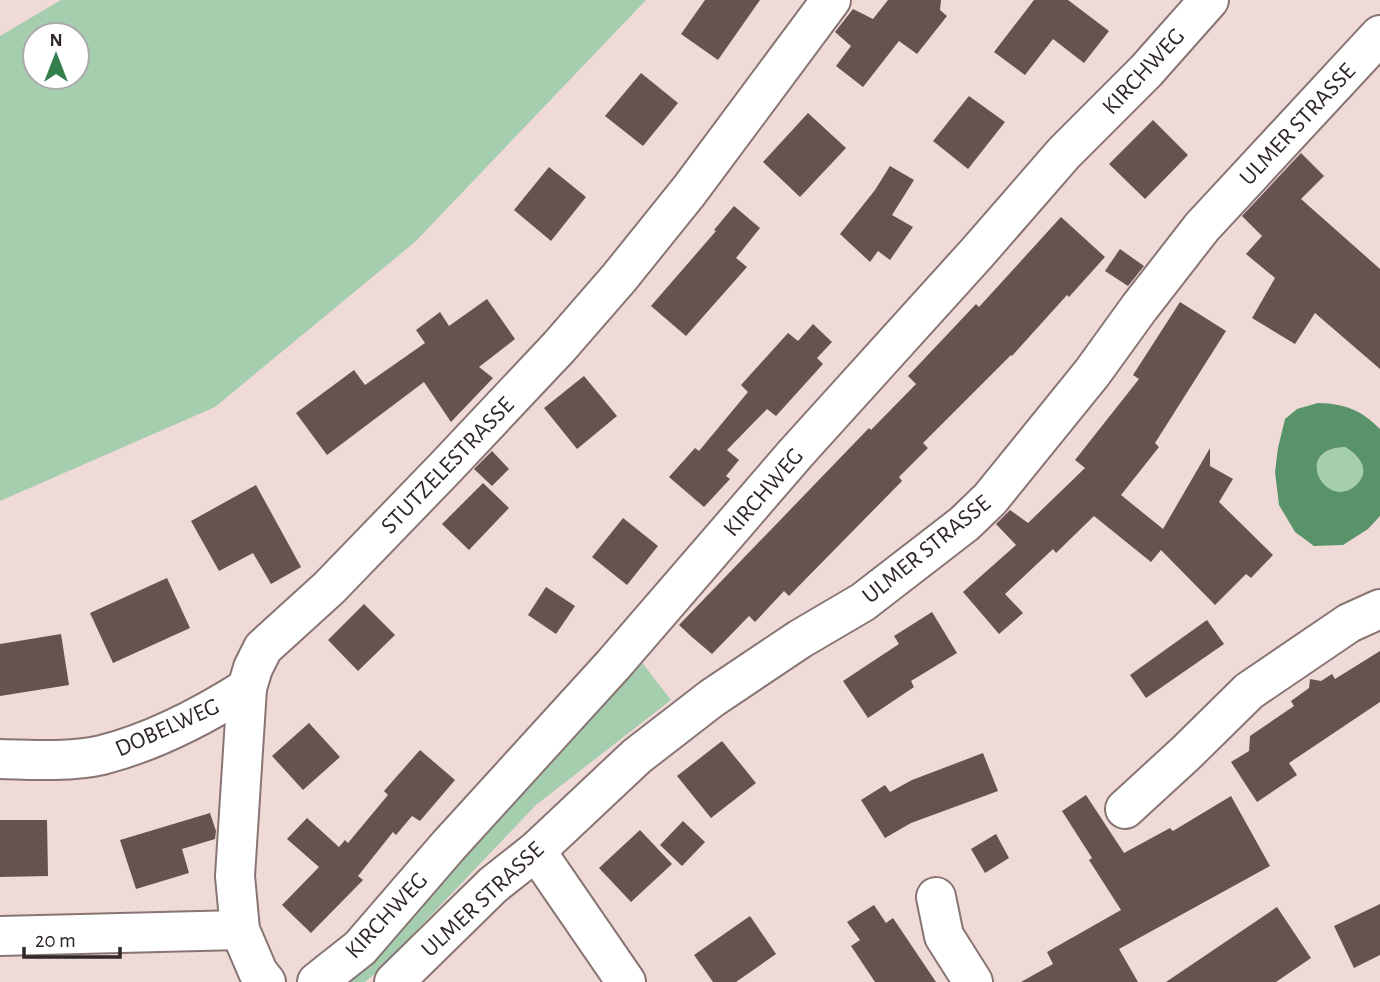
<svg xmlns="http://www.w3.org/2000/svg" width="1380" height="982" font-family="'Alegreya Sans',sans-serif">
	<rect width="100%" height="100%" fill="#f0dad8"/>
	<g fill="#a5ceaf" fill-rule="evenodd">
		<path d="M61 0H646L415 242 215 407 0 501V36ZM35 35H77V77H35Z"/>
		<path d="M1345 447C1360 456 1372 471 1355 486 1326 511 1291 450 1345 447Z"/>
		<polygon points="637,656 671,700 536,805 378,971 365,982 331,982"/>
	</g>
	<path fill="#589369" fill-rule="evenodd" d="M1318 403C1345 404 1360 409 1380 429V516L1368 529 1343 545 1314 546 1295 532 1279 505 1275 472 1278 448 1285 419 1297 409ZM1345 447C1360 456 1372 471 1355 486 1326 511 1291 449 1345 447Z"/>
	<g fill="#655251">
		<polygon points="705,0 760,0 718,60 681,34"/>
		<polygon points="888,0 941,0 940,10 947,16 917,54 899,41 863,87 836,66 851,46 835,32 853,9 873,19"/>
		<polygon points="1034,0 1068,0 1109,31 1084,63 1053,39 1025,75 994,52"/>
		<polygon points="641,73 678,103 643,146 605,116"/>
		<polygon points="969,96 1005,122 968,169 933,141"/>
		<polygon points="808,113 846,148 800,197 763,162"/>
		<polygon points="1153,120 1188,155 1145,199 1109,164"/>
		<polygon points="1301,153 1324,176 1301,199 1380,269 1380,369 1315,313 1295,344 1252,318 1275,278 1246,254 1262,236 1242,216"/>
		<polygon points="890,166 914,180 892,215 913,227 890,260 878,251 870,262 840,234 875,190"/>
		<polygon points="549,167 586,197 551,241 514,210"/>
		<polygon points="734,206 760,228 736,258 747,267 686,336 651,306 716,231 714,230"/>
		<polygon points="1061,217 1105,257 1069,297 1067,295 1012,356 1011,355 923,443 928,448 899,477 902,481 789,596 784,591 755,622 749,616 712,654 693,638 679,625 869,428 871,430 916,384 908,376 976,304 979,307"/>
		<polygon points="1120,249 1144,266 1128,286 1105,271"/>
		<polygon points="487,299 515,339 479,367 493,378 451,422 424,382 327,455 296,413 354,370 365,385 425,343 416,330 440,312 449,326"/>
		<polygon points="1180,302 1226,331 1155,443 1159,447 1121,495 1163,529 1210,448 1210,466 1233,479 1219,502 1273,555 1251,578 1246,574 1215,605 1161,550 1151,562 1094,516 1056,553 1053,549 1005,594 1023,613 999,634 963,592 1016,545 996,524 1010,510 1028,523 1085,468 1075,460 1139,379 1133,375"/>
		<polygon points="813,324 832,342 817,358 823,364 776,416 767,409 727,450 739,460 726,476 730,479 704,507 669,477 695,448 699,451 748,392 741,385 788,333 798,341"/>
		<polygon points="584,376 617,416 577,449 544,408"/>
		<polygon points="492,451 509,469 492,486 474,469"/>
		<polygon points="483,483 509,508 469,550 442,524"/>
		<polygon points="256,485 301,567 271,584 253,553 219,571 191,521"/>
		<polygon points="623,518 658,546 627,585 592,557"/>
		<polygon points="167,578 190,628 113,663 90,613"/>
		<polygon points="546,587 575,606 556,634 528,615"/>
		<polygon points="364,604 395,635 358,671 328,640"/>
		<polygon points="932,612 957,653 911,681 914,687 868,718 843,681 899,644 894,636"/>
		<polygon points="1207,620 1224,644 1146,698 1130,675"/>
		<polygon points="61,634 69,685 0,696 0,644"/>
		<polygon points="1380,651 1380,702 1289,763 1297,775 1257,802 1231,762 1249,751 1250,736 1294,706 1291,701 1309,688 1310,679 1321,681 1332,674 1335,679"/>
		<polygon points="309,723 340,757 303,790 272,756"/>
		<polygon points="722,741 756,783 711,818 677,776"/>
		<polygon points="420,750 455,780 420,821 412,816 396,835 393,832 358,876 363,880 311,933 282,905 319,867 287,839 307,818 339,847 345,840 348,843 388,795 384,791"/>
		<polygon points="983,753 998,791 911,823 885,838 861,800 885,785 890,792 912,780"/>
		<polygon points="1086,795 1124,853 1170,828 1173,831 1231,796 1270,866 1119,949 1138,982 1021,982 1053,964 1047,952 1121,910 1089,860 1092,858 1062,811"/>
		<polygon points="210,813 216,831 215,839 182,849 189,873 136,889 120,840"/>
		<polygon points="0,820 47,820 48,876 0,877"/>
		<polygon points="683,821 705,842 682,866 660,845"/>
		<polygon points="640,830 672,864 631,902 599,868"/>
		<polygon points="996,834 1009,858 985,873 971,849"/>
		<polygon points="1380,904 1380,955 1354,968 1334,926"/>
		<polygon points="874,905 886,923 893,918 936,982 875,982 851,946 860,940 847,922"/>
		<polygon points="1277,907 1311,958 1276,982 1166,982"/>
		<polygon points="750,916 776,954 736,982 713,982 694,955"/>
	</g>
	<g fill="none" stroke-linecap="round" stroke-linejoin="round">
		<g stroke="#887573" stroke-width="42">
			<g id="minor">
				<path d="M0 759C30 760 73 762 102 755 153 742 203 716 247 688"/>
				<polyline points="1125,809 1186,753 1249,691 1349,623 1380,609"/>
				<polyline points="536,851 626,982"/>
				<polyline points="936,897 944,936 973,982"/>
				<polyline points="0,936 240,930"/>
				<polyline points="266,982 258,972 240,930 235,876 247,688 253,668 263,648 329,588 446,467 559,347 619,278 689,191 831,0"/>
				<polyline points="317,982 360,948 449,845 613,665 796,453 977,253 1064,153 1146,71 1209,0"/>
				<polyline points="394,982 493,885 536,851 637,756 712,698 800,639 863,602 964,524 990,499 1092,373 1139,308 1202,227 1380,35"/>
			</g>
		</g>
		<use href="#minor" stroke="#fff" stroke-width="38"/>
	</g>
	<g text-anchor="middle" stroke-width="7" stroke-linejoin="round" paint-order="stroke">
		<g font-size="24" fill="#302827" stroke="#fff">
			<text transform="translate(1143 71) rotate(-47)" y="8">KIRCHWEG</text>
			<text transform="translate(1297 124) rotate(-47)" y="8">ULMER STRASSE</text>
			<text transform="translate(447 465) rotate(-46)" y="8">STUTZELESTRASSE</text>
			<text transform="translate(763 492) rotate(-49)" y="8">KIRCHWEG</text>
			<text transform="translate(926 549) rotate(-39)" y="8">ULMER STRASSE</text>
			<text transform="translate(167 727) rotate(-24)" y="8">DOBELWEG</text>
			<text transform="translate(482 899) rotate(-43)" y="8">ULMER STRASSE</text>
			<text transform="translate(386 915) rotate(-47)" y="8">KIRCHWEG</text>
		</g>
	</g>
	<g transform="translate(56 56)"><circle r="33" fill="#ffffff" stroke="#aca9a9" stroke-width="2"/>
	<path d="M0-5L12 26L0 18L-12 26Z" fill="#327e4d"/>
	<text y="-10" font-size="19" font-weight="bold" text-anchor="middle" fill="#302827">N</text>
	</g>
	<path d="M24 947v10h96v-10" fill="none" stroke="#302827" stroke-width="3.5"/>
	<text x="35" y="947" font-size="21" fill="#302827" stroke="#ffffff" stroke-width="5" paint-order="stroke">20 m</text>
</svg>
